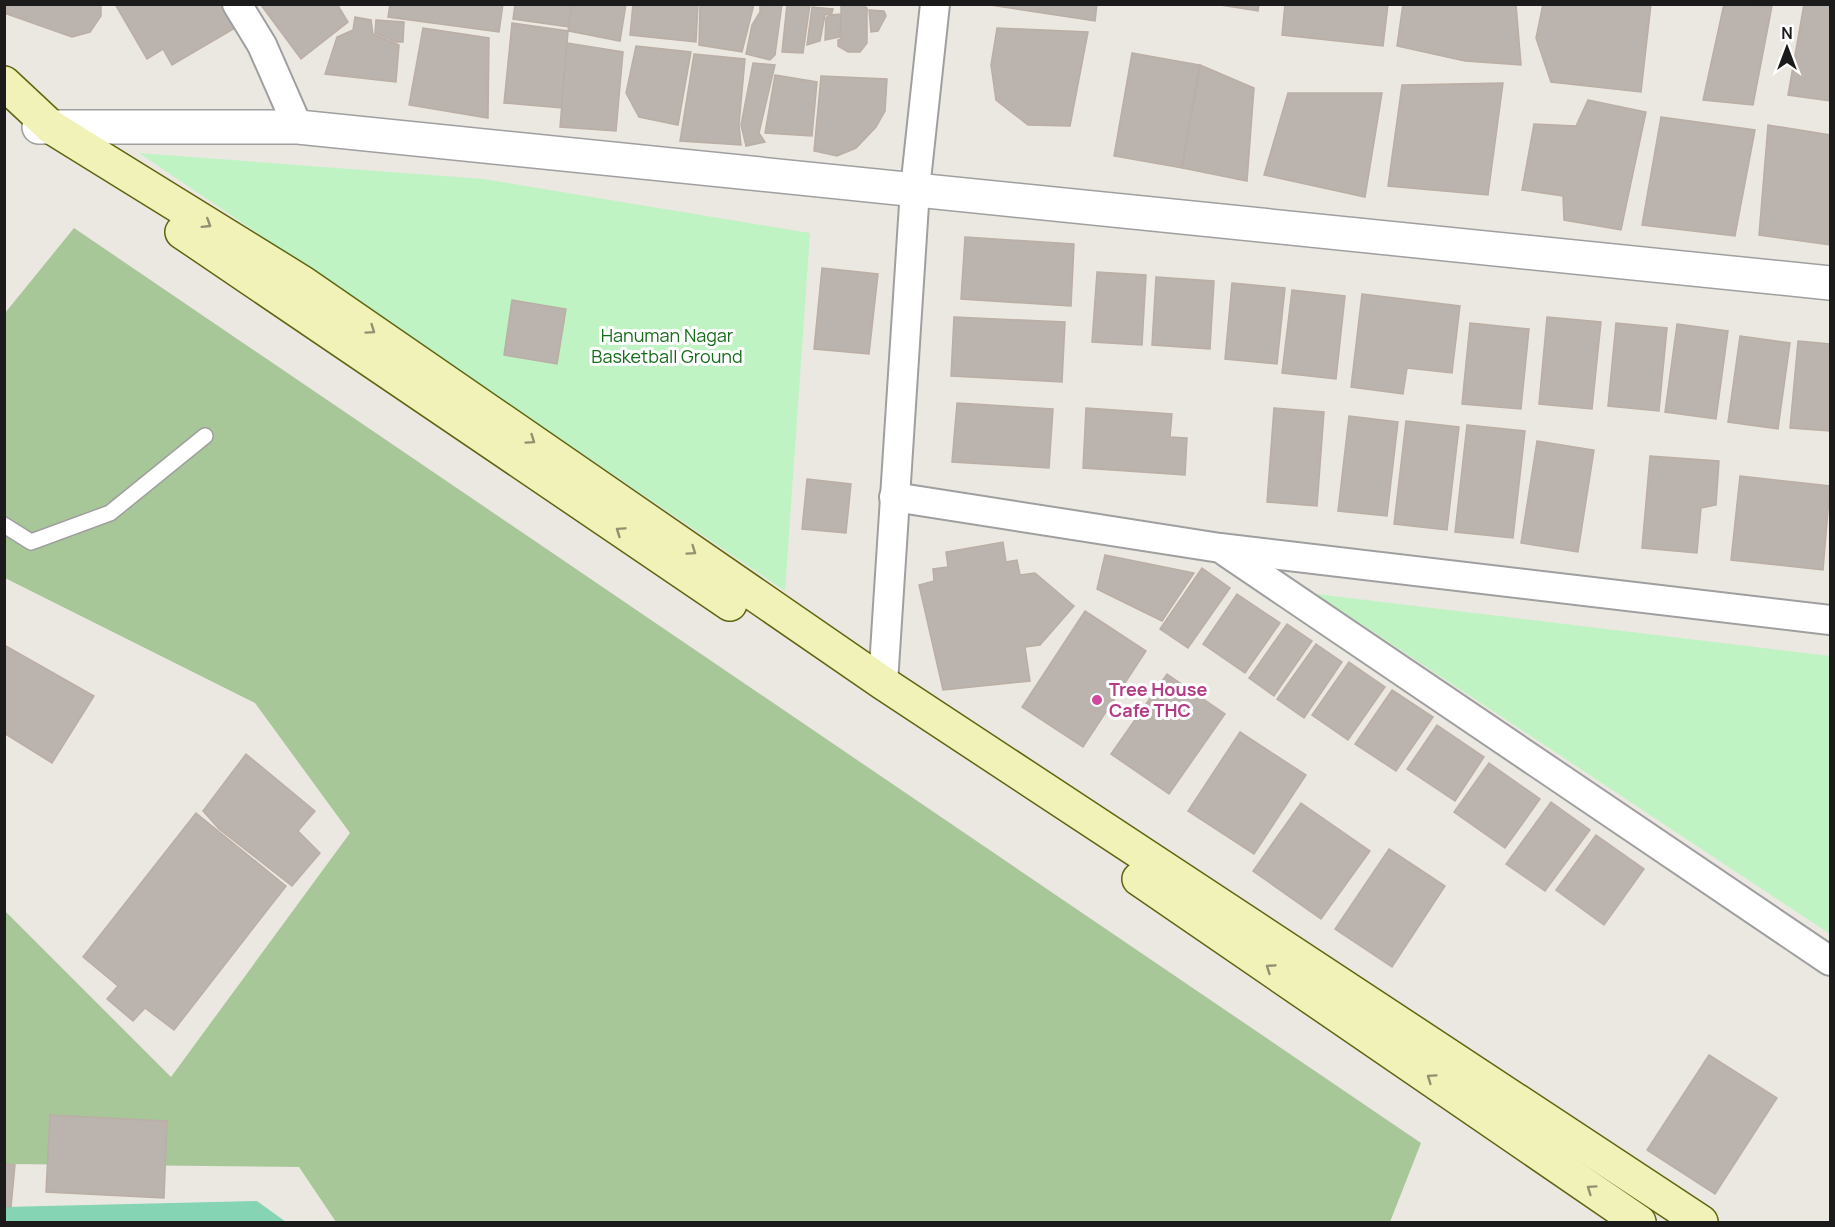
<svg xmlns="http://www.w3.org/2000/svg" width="1835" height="1227" font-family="Manrope,sans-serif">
	<rect width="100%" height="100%" fill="#ebe8e1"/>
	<polygon fill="#a8c799" points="74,228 1421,1143 1390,1222 336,1222 299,1167 5,1164 4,910 171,1077 350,833 255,703 5,578 5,313"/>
	<g fill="#c0f3c3">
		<polygon points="139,153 484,179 810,233 785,591"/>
		<polygon points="1316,594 1830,656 1830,934"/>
	</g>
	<polygon fill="#85d4b4" points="257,1201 286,1222 5,1222 4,1207"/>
	<g fill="#bbb3ae" stroke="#bbaea5" stroke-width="1.5">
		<polygon points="4,4 101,4 101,16 90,32 72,37 4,13"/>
		<polygon points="115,4 221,4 235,28 172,65 163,49 147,59"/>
		<polygon points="337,4 348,22 301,59 261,5"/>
		<polygon points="390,4 503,4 499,32 388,17"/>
		<polygon points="515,4 572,4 569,27 513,19"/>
		<polygon points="572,4 626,4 620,41 568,31"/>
		<polygon points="633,4 698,4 696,42 630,35"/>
		<polygon points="700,4 754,4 742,52 699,45"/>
		<polygon points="760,4 782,4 775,55 770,60 746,54 752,25 760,12"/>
		<polygon points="787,4 810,4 803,53 782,52"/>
		<polygon points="841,4 863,5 867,8 867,43 860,52 848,52 838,46 838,40 841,39"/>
		<polygon points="984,4 1097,4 1095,21"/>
		<polygon points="1214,4 1259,4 1258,11"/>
		<polygon points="1285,4 1388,4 1383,46 1282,35"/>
		<polygon points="1403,4 1516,4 1521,65 1465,61 1397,46"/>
		<polygon points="1543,4 1651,4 1641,92 1551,82 1536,38"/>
		<polygon points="1724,4 1772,6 1753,105 1703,100"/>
		<polygon points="1804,4 1830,4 1830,101 1788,95"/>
		<polygon points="812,7 833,9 832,13 825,15 820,41 807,45"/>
		<polygon points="869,10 884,11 886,16 878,31 871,32"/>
		<polygon points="841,14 840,37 825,40 826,18 829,15"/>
		<polygon points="355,17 371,20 373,34 399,45 396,82 325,74 337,37 353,30"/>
		<polygon points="376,20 404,22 403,42 396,42 375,33"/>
		<polygon points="512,23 568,31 562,108 504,103"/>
		<polygon points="423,28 489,38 488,118 409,105"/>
		<polygon points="997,28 1088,32 1070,126 1028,125 996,100 991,65"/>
		<polygon points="567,43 623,52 616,131 560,127"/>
		<polygon points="636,46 691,52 678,125 639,117 626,93"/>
		<polygon points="1132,53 1200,65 1182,168 1114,156"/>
		<polygon points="694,54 745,59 739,125 741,145 680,141"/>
		<polygon points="753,63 775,65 759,133 765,142 746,146 741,125"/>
		<polygon points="1200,65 1254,88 1247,181 1182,168"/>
		<polygon points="775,75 817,82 812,136 765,133"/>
		<polygon points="821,76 887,79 885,111 876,127 856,148 837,156 814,151"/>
		<polygon points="1503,83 1488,195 1388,186 1402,85"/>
		<polygon points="1288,93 1382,93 1365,197 1264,175"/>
		<polygon points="1588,100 1646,112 1621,230 1564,220 1563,196 1522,190 1534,124 1576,126"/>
		<polygon points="1661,117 1755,130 1735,236 1642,225"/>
		<polygon points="1768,125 1830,135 1830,245 1759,235"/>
		<polygon points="965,237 1074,244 1071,306 961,299"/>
		<polygon points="822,268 878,274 869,354 814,349"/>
		<polygon points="1097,272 1146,275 1142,345 1092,342"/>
		<polygon points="1156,277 1214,281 1210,349 1152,345"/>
		<polygon points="1232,283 1285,288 1277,364 1225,359"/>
		<polygon points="1292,290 1345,296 1336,379 1282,373"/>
		<polygon points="1362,294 1460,306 1452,373 1407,368 1403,394 1351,387"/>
		<polygon points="512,300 566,309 557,364 504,355"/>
		<polygon points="954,317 1065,322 1062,382 951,376"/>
		<polygon points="1547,317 1601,322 1592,409 1539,404"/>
		<polygon points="1470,323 1529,329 1521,409 1462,404"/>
		<polygon points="1616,323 1667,328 1659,411 1608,406"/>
		<polygon points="1677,324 1728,331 1716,419 1665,412"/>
		<polygon points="1740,336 1790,343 1778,429 1728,422"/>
		<polygon points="1798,341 1830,344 1830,431 1790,428"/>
		<polygon points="957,403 1053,409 1049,468 952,462"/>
		<polygon points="1086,408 1172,414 1170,437 1187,438 1185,475 1083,468"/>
		<polygon points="1274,408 1324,412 1317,506 1267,502"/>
		<polygon points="1349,416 1398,422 1387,516 1338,511"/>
		<polygon points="1406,421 1459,427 1447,530 1394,524"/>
		<polygon points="1467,425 1525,431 1513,538 1455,532"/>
		<polygon points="1537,441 1594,450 1578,552 1521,543"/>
		<polygon points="1650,456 1719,461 1716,505 1701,508 1697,553 1642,548"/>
		<polygon points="1740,476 1830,486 1823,570 1731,560"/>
		<polygon points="807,479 851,484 846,533 802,529"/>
		<polygon points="1003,542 1006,562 1017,560 1020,575 1035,573 1074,606 1040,645 1025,647 1030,681 943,690 919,585 934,581 933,569 948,567 946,552"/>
		<polygon points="1105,555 1194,573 1162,621 1097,589"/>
		<polygon points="1202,568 1230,588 1188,648 1160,629"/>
		<polygon points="1237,594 1280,623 1245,673 1203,644"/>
		<polygon points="1085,611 1146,651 1083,747 1022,707"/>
		<polygon points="1287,624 1312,641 1274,696 1249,678"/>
		<polygon points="1316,644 1342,662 1304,718 1277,699"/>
		<polygon points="4,645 94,696 52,763 4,733"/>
		<polygon points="1349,662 1385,687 1348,740 1312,715"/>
		<polygon points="1167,674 1225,714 1169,794 1111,754"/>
		<polygon points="1392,690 1433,717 1396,771 1355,744"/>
		<polygon points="1437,725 1484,757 1455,801 1407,769"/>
		<polygon points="1240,732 1306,775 1254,854 1188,811"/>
		<polygon points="246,754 315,811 298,831 320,853 292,886 219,829 203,811"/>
		<polygon points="1489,763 1540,799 1505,848 1454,812"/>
		<polygon points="1551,802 1590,830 1545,891 1506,864"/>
		<polygon points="1301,803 1370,851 1321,919 1253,871"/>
		<polygon points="196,813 286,886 174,1030 145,1008 133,1021 107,999 118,986 83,957"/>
		<polygon points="1596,835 1644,869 1604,925 1556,890"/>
		<polygon points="1389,849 1445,886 1392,967 1335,929"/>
		<polygon points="1709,1055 1777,1098 1715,1194 1647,1150"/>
		<polygon points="50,1115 167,1121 164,1198 46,1192"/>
		<polygon points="4,1164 15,1165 11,1207 4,1206"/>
	</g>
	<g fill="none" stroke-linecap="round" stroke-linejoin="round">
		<g stroke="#9f9f9f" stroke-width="18">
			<polyline id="service" points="4,525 31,542 110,513 205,436"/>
		</g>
		<g stroke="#9f9f9f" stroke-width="32">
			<g id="minor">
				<polyline points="237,4 262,45 298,127"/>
				<polyline points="894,497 1220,548 1830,620"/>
				<polyline points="1226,552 1830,961"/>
				<polyline points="883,683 915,189 935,4"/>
			</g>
		</g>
		<g stroke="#9f9f9f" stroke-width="36">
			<polyline id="tertiary" points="39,127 298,127 1830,283"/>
		</g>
		<g stroke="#5e650e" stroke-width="36">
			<g id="secondary">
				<polyline points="4,83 51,127 303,283 883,683 1701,1222"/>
				<polyline points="182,232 730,604"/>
				<polyline points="1139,879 1639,1222"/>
			</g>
		</g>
		<use href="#service" stroke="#fff" stroke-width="15"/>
		<use href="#minor" stroke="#fff" stroke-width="28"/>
		<use href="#tertiary" stroke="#fff" stroke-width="33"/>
		<use href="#secondary" stroke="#f1f2b8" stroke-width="33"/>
	</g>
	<defs><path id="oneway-chevron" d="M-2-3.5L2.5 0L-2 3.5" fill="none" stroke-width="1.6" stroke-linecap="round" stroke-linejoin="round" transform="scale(1.5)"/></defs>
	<g stroke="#919171">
		<use href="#oneway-chevron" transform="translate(207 224) rotate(32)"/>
		<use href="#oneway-chevron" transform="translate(371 330) rotate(35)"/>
		<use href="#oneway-chevron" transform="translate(531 440) rotate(35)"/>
		<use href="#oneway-chevron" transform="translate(620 531) rotate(-146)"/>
		<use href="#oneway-chevron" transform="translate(692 551) rotate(35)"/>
		<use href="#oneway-chevron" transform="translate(1270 968) rotate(-146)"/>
		<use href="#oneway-chevron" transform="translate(1431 1078) rotate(-145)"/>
		<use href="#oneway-chevron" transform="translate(1591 1189) rotate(-145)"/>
	</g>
	<circle fill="#d1479c" stroke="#fff" stroke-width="2" cx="1097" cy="700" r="6"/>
	<g text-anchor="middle" stroke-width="6" stroke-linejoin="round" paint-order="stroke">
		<g font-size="18" fill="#156d1a" stroke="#fff">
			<text x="667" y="342">Hanuman Nagar<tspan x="667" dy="21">Basketball Ground</tspan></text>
		</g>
		<g font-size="18" font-weight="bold" fill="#b23c85" stroke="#fff" text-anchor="start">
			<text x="1109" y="696">Tree House<tspan x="1109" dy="21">Cafe THC</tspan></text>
		</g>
	</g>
	<rect width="1835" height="1227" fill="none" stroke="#1b1b1b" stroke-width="12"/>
	<g transform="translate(1787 48)" stroke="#ffffff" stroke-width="4.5" paint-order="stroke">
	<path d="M0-4.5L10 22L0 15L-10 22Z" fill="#1b1b1b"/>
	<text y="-9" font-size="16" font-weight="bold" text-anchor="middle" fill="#1b1b1b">N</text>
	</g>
</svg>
